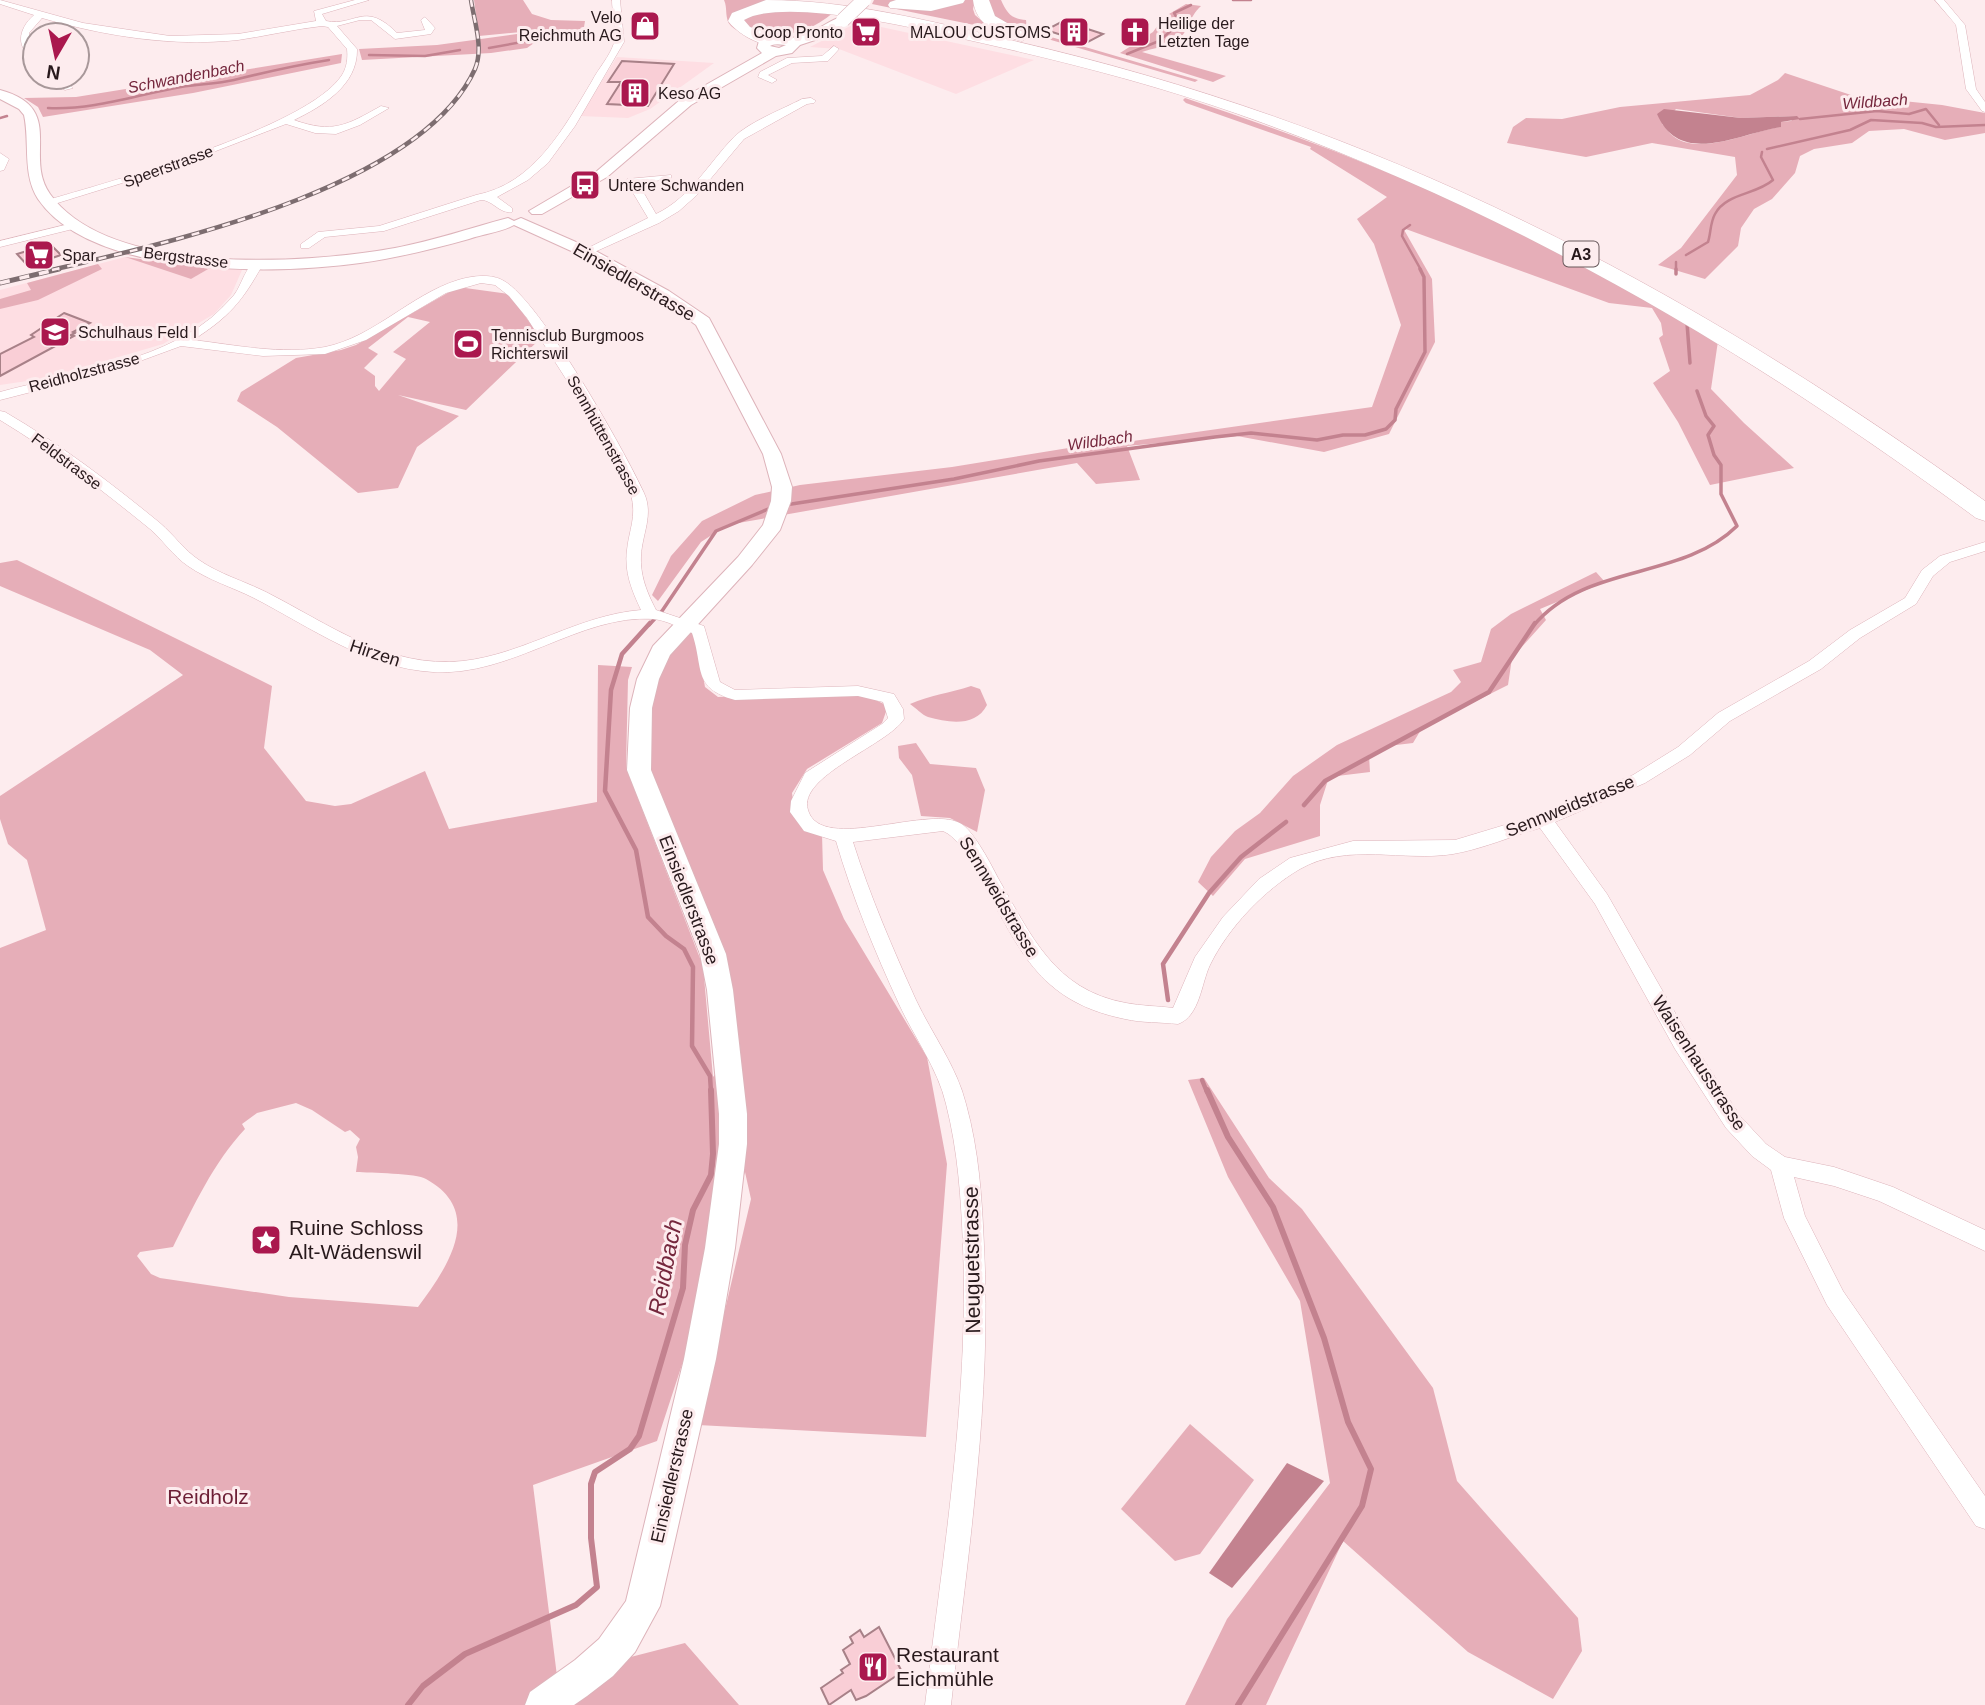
<svg xmlns="http://www.w3.org/2000/svg" width="1985" height="1705" font-family="Helvetica,sans-serif">
	<rect width="100%" height="100%" fill="#fdecee"/>
	<g fill="#fedee3">
		<polygon points="858,22 1034,60 956,94 839,49 810,47"/>
		<polygon points="617,57 714,63 650,109 628,118 580,116"/>
		<polygon points="125,257 191,279 210,268 242,270 231,295 214,314 163,344 47,378 0,385 0,290"/>
	</g>
	<g fill="#e6aeb8" fill-rule="evenodd">
		<polygon points="474,0 523,0 532,14 551,20 585,21 584,27 580,28 586,35 541,38 527,48 491,53 362,60 359,49 437,45 553,29 479,36"/>
		<path d="M724 0H779L834 12C810 32 788 38 757 34 748 33 738 33 731 26 724 19 728 8 724 0Z"/>
		<polygon points="874,0 975,0 973,9 975,15 988,26 984,27 872,4"/>
		<path d="M986 0H1001C1007 13 1011 19 1026 20L1027 30 1198 80 1195 82 1007 27 993 19Z"/>
		<path d="M1186 4 1201 6C1188 17 1189 34 1175 42 1166 47 1152 48 1142 52L1226 76 1213 82 1120 53 1153 32 1164 17Z"/>
		<polygon points="342,54 341,63 193,93 43,117 38,107 24,98 76,97"/>
		<path d="M1785 73 1854 96 1942 105 1985 113V133L1945 140 1904 129 1869 131 1852 143 1814 149 1800 156 1795 173 1772 199 1754 209 1741 228 1738 246 1705 279 1658 265 1681 248 1737 175 1735 157 1652 143 1586 157 1507 143 1513 127 1526 118 1562 119 1620 107 1750 95 1778 80ZM1676 109 1741 118 1797 116 1791 121 1780 122V127C1751 131 1699 157 1673 136 1669 133 1666 128 1662 124Z"/>
		<path d="M1185 98C1273 127 1360 159 1444 197 1538 239 1628 290 1718 341L1711 389 1744 423 1794 468 1710 485 1678 422 1653 383 1670 371 1659 338 1663 335 1661 323 1652 308 1609 303 1403 228 1432 279 1435 342 1389 434 1324 452 1237 436 1127 446 1140 480 1096 484 1077 463 727 525 701 542 658 601 652 595 671 556 702 521 755 495 800 485 952 467 1124 439 1126 442 1372 407 1401 325 1374 244 1357 219 1387 197 1310 149 1311 147 1186 103 1183 100Z"/>
		<polygon points="125,257 210,268 191,279"/>
		<polygon points="98,264 102,269 38,300 0,309 0,299 31,290 27,283"/>
		<path d="M458 287 509 294 541 338 466 410 398 395 459 416 417 447 398 488 358 493 277 427 237 401 241 392 296 358 341 350 356 345ZM408 317 430 322 393 352 406 359 379 391 375 386V376L364 368 378 354 368 348Z"/>
		<path d="M17 560 272 686 264 748 306 801 335 806 351 804 425 771 449 829 597 802 598 665 632 667 628 680 626 768 703 966 713 1077 732 1053 643 766 647 690 688 628 696 638 705 687 718 697 859 692 888 706 882 723 807 769 792 793 795 814 822 834 823 870 844 919 927 1057 947 1164 926 1437 698 1425 751 1199 745 1172 657 1441 533 1485 557 1676 685 1643 739 1705H0V948L46 930 27 860 8 844 0 819V796L183 675 150 650 0 586V563ZM296 1103 312 1110 345 1132 350 1130 360 1139 356 1147 358 1157 356 1172C370 1173 417 1173 426 1179 486 1212 447 1268 418 1307L289 1297 160 1278 151 1274 137 1256 140 1252 173 1247C194 1206 213 1163 245 1129L242 1124 257 1113Z"/>
		<polygon points="1596,572 1605,582 1540,609 1546,620 1512,658 1508,685 1422,728 1413,743 1388,746 1369,755 1370,772 1329,777 1320,805 1320,836 1245,859 1213,896 1198,882 1211,857 1235,831 1260,813 1293,776 1337,745 1451,692 1461,682 1453,670 1481,662 1491,629 1511,614"/>
		<path d="M971 686 980 689 987 705C976 727 949 723 928 717 922 715 916 708 910 704 930 695 950 693 971 686Z"/>
		<polygon points="916,743 930,764 976,768 985,790 977,832 950,818 921,816 912,775 899,758 898,746"/>
		<polygon points="1204,1078 1269,1178 1302,1209 1433,1388 1457,1481 1578,1618 1582,1651 1553,1699 1468,1652 1343,1541 1266,1705 1185,1705 1227,1619 1330,1483 1300,1301 1228,1177 1188,1080"/>
		<polygon points="1190,1424 1254,1480 1200,1554 1175,1561 1121,1509"/>
	</g>
	<g fill="#c3828f">
		<path d="M1664 109 1741 118 1797 116 1800 119 1781 122V127C1739 133 1680 168 1657 114Z"/>
		<polygon points="1287,1463 1324,1481 1232,1588 1209,1573"/>
	</g>
	<g fill="none" stroke-linecap="round" stroke-linejoin="round">
		<g stroke="#c3828f" stroke-width="2.5">
			<polyline points="1233,0 1251,0"/>
			<polyline points="489,48 567,34 588,35"/>
			<polyline points="1127,54 1159,41 1180,23 1174,13 1191,5"/>
			<polyline points="369,55 425,56 460,50"/>
			<path d="M48 108C95 110 135 95 181 87 198 84 217 84 234 80 266 72 297 65 329 60"/>
			<polyline points="0,118 7,116"/>
			<polyline points="1800,119 1877,111 1909,114 1926,109 1939,125"/>
			<polyline points="1767,149 1850,130 1871,120 1922,123 1936,127 1985,125"/>
			<polyline points="1410,225 1403,230 1402,236 1421,270"/>
			<path d="M1686 255 1708 242C1711 233 1710 223 1715 214 1726 193 1756 195 1773 180L1761 157 1762 152"/>
			<polyline points="1676,262 1676,270"/>
		</g>
		<g stroke="#c3828f" stroke-width="3.5">
			<polyline points="1676,269 1676,274"/>
			<polyline points="1687,323 1690,363"/>
			<polyline points="785,505 954,479 1039,461 1215,437 1251,433 1317,440 1343,435 1365,435 1386,429 1395,420 1396,409 1425,352 1424,277 1420,269"/>
			<polyline points="649,625 662,611 716,531 773,507"/>
			<path d="M1534 625C1586 563 1681 581 1737 526L1721 494V465L1714 455 1708 435 1714 426 1706 416 1697 391"/>
		</g>
		<g stroke="#c3828f" stroke-width="4.5">
			<polyline points="650,623 622,654 611,690 605,791 636,850 648,917 666,936 684,949 693,967 692,1046 710,1076 711,1092"/>
			<polyline points="1304,805 1325,781 1489,692 1535,623"/>
			<polyline points="1168,1000 1163,964 1209,893 1241,857 1286,822"/>
			<polyline points="1202,1080 1207,1092"/>
		</g>
		<g stroke="#c3828f" stroke-width="6">
			<polyline points="1207,1090 1228,1137 1273,1207 1324,1338 1348,1422 1371,1469 1362,1506 1238,1705"/>
			<polyline points="408,1705 423,1686 465,1654 576,1605 597,1587 591,1538 591,1484 595,1472 630,1449 639,1436 683,1288 685,1245 693,1210 711,1175 713,1154 711,1090"/>
		</g>
	</g>
	<g fill="#f9ced6" stroke="#a88188" stroke-width="2">
		<polygon points="1063,21 1103,34 1086,43 1046,30"/>
		<polygon points="622,61 674,64 648,106 607,104 621,82 608,82"/>
		<polygon points="50,244 61,255 28,266 17,254"/>
		<polygon points="64,313 90,323 73,332 75,333 71,335 74,336 0,376 0,354 34,337 31,335"/>
		<polygon points="879,1627 902,1672 866,1696 856,1700 851,1690 829,1705 821,1688 843,1673 841,1670 850,1664 843,1650 853,1643 850,1637 860,1630 864,1637"/>
	</g>
	<g fill="none" stroke-linecap="round" stroke-linejoin="round">
		<g stroke="#ddb3ba" stroke-width="1">
			<g id="street">
				<path d="M0 0 83 23 170 36 238 34 316 21 314 11 355 0H369L322 14 326 21C356 27 364 0 397 33L425 30 421 20 425 17 435 28 431 34 395 39 371 20H360L337 26 357 49C358 85 323 106 294 120 333 134 347 125 381 106L389 108 360 125 336 134 315 133 286 124 177 166 48 206 44 205V201C109 182 308 128 342 75 347 67 348 58 347 49L328 27 322 26C294 29 266 36 238 40 172 47 105 36 42 18L29 33 35 60C15 48 18 29 34 15L0 4Z"/>
				<path d="M612 0H620L624 42 575 126 548 163 528 180 497 197 512 208V212C499 214 493 200 481 200L384 231 325 237 309 248H301V244L318 232 379 226 476 195C534 184 564 128 592 81 598 69 610 56 614 43 617 32 612 12 612 0Z"/>
				<polygon points="1935,0 1944,0 1965,25 1976,89 1985,102 1985,112 1982,111 1966,89 1956,25"/>
				<polygon points="834,46 839,49 828,61 792,63 768,75 777,80 772,83 758,77 760,72 787,58 822,56"/>
				<polygon points="52,77 62,77 73,88 65,90"/>
				<path d="M811 98 816 101 814 103 807 104 744 139 697 195 679 211 659 223 590 254 580 252 648 218 626 181 627 179 671 175V179L638 183 656 214C691 197 708 164 734 137 749 122 783 109 802 99Z"/>
				<polygon points="0,153 9,159 4,170 0,171"/>
				<polygon points="73,223 77,224 77,228 0,247 0,241"/>
				<path d="M257 261 263 264C242 302 229 317 193 340 236 345 281 355 325 347 374 337 410 295 458 280 471 276 492 273 504 281 540 301 625 451 644 493 654 515 642 534 641 556 640 574 646 590 654 606L656 610 704 626 720 682 735 690 858 686 894 694 903 709 904 719C888 745 797 776 808 810 821 855 933 802 963 825 975 834 991 864 998 878 1031 935 1054 990 1126 1003 1141 1006 1158 1006 1173 1008L1195 957 1223 917 1259 879 1290 858 1353 841 1455 840 1538 815 1633 775 1678 747 1718 713 1809 661 1850 630 1905 598 1922 570 1940 556 1985 542V551L1950 562 1933 576 1916 604 1860 638 1821 669 1730 721 1690 755 1645 783 1555 822 1607 894 1689 1037 1740 1116 1766 1144 1785 1157 1834 1167 1893 1187 1985 1230V1251L1879 1201 1834 1186 1794 1177 1805 1216 1843 1291 1985 1496V1529L1976 1526 1827 1305 1784 1218 1771 1170 1752 1156 1726 1128 1675 1049 1595 904 1540 828C1512 836 1482 849 1453 854 1404 862 1347 842 1300 869 1264 890 1228 928 1210 965 1201 984 1200 1016 1178 1024 1161 1022 1142 1023 1125 1019 1036 1001 1019 947 979 876 971 861 959 838 943 831L853 842C870 896 893 949 916 1000 932 1034 957 1067 966 1104 979 1151 982 1198 984 1246 992 1399 968 1553 951 1705H925C943 1553 969 1400 963 1246 961 1198 958 1151 946 1104 938 1069 914 1037 899 1004 875 952 852 896 836 841L804 831 790 812 791 801 805 773 882 724 888 718 883 702 858 696 735 700C692 688 704 668 692 633 680 628 666 620 653 619 580 614 512 677 433 672 366 668 312 628 254 598 232 587 208 580 188 566 173 556 163 540 150 529 102 490 53 452 0 420V411L5 412C60 444 111 483 160 523 174 535 184 550 199 560 219 574 244 581 266 592 329 624 388 669 463 661 525 654 578 615 641 610 632 591 624 572 627 550 629 530 637 516 631 495L566 379 527 318 509 296 495 285 481 283 446 293 366 340 325 354 263 356 181 346 113 371 0 400V392C69 373 154 364 211 318 219 311 227 303 234 295 242 285 245 266 257 261Z"/>
			</g>
		</g>
		<g stroke="#ddb3ba" stroke-width="2">
			<g id="secondary">
				<path d="M843 16 847 17V23L827 36 800 45 792 53 776 56 691 105 607 177 542 214H532L529 211 597 171 681 99 762 53 757 48 759 41C773 34 784 40 797 37 814 34 827 21 843 16ZM774 44 786 45 779 48 770 46Z"/>
				<path d="M0 90C67 108 23 156 50 194 109 277 307 264 395 248 433 241 470 228 508 218L514 221 521 218 592 249 669 291 709 318 781 454 792 487 791 501 780 530 752 565 670 655 659 679 652 708 651 770 726 954 733 990 747 1114V1144L735 1248 716 1359 660 1606 635 1652 613 1676 587 1696 574 1705H525L530 1692 575 1660 599 1639 626 1601 684 1359 705 1248 719 1144V1114L707 990 700 954 627 770 630 708 637 679 653 646 738 557 763 525 771 501 772 487 763 454 696 325 657 297 580 255 514 225C502 232 484 234 469 239 433 249 397 258 360 263 275 275 92 278 38 199 22 174 30 142 24 115L19 109 0 99Z"/>
			</g>
		</g>
		<g stroke="#ddb3ba" stroke-width="1">
			<g id="highway">
				<path d="M766 0C848 0 930 21 1010 40 1377 124 1681 282 1985 501V521L1976 518C1743 347 1512 211 1238 114 1136 78 1029 53 923 30 881 21 777 0 744 20L750 27 778 36 780 40 778 44C761 48 738 34 728 21L732 13Z"/>
				<polygon points="896,0 965,0 963,3 931,11 890,8 888,5 890,2"/>
				<path d="M973 0H989L995 16 1030 36 1022 41C999 35 976 26 973 0Z"/>
			</g>
		</g>
		<use href="#street" fill="#fff" fill-rule="evenodd"/>
		<use href="#secondary" fill="#fff" fill-rule="evenodd"/>
		<use href="#highway" fill="#fff" fill-rule="evenodd"/>
		<g stroke="#7d6d70" stroke-width="4.5">
			<path id="rail-far1" d="M52 270C170 242 421 188 475 69 484 48 474 21 471 0"/>
		</g>
		<g stroke="#7d6d70" stroke-width="5">
			<polyline id="rail" points="0,283 59,269"/>
		</g>
		<use href="#rail-far1" stroke="#fdecee" stroke-width="2.5" stroke-dasharray="8" stroke-linecap="butt"/>
		<use href="#rail" stroke="#fdecee" stroke-width="3.5" stroke-dasharray="10" stroke-linecap="butt"/>
		<g stroke="#ddb3ba" stroke-width="15" stroke-linecap="butt">
			<polyline id="secondary-bridge" points="843,20 864,0"/>
		</g>
		<use href="#secondary-bridge" stroke="#fff" stroke-width="14"/>
	</g>
	<defs>
		<g id="shop-square" transform="scale(1.575)"><rect x="-9" y="-9" width="18" height="18" rx="4" fill="#aa184e" stroke="#fdecee"/><path d="M-5-2.5h2.3a2.7 3.5 0 0 1 5.4 0H5L5.5 6h-11ZM-1.5-2.5h3a1.5 2.3 0 0 0-3 0Z" fill="#fff"/></g>
		<g id="supermarket-square" transform="scale(1.575)"><rect x="-9" y="-9" width="18" height="18" rx="4" fill="#aa184e" stroke="#fdecee"/><path d="M-6-5.5h2.5l.6 2H6L4.5 2H-2.5L-4.4-4H-6ZM-1.5 3.2a1.3 1.3 0 1 0 .1 0ZM3 3.2a1.3 1.3 0 1 0 .1 0Z" fill="#fff"/></g>
		<g id="building-square" transform="scale(1.575)"><rect x="-9" y="-9" width="18" height="18" rx="4" fill="#aa184e" stroke="#fdecee"/><path d="M-4-6H4V6H1V3H-1V6H-4ZM-2.5-4.3h1.7v1.8h-1.7ZM.8-4.3h1.7v1.8H.8ZM-2.5-1h1.7V.8h-1.7ZM.8-1h1.7V.8H.8Z" fill="#fff"/></g>
		<g id="church-square" transform="scale(1.575)"><rect x="-9" y="-9" width="18" height="18" rx="4" fill="#aa184e" stroke="#fdecee"/><path d="M-1.2-6h2.4v3.5h3.3v2.4h-3.3V6h-2.4V-.1h-3.3v-2.4h3.3Z" fill="#fff"/></g>
		<g id="bus-square" transform="scale(1.575)"><rect x="-9" y="-9" width="18" height="18" rx="4" fill="#aa184e" stroke="#fdecee"/><path d="M-5-6H5V4H4V6H2V4H-2V6H-4V4H-5ZM-3.5-4V0h7V-4ZM-3.5 1.2v1.5H-2V1.2ZM2 1.2v1.5H3.5V1.2Z" fill="#fff"/></g>
		<g id="school-square" transform="scale(1.575)"><rect x="-9" y="-9" width="18" height="18" rx="4" fill="#aa184e" stroke="#fdecee"/><path d="M0-5L7-2L0 1L-7-2ZM-4 1L0 2.5L4 1V4Q0 6-4 4Z" fill="#fff"/></g>
		<g id="stadium-square" transform="scale(1.575)"><rect x="-9" y="-9" width="18" height="18" rx="4" fill="#aa184e" stroke="#fdecee"/><path d="M0-5a6.5 5 0 1 0 0 10a6.5 5 0 1 0 0-10ZM-3.5-1.8h7v3.6h-7Z" fill="#fff"/></g>
		<g id="sight-square" transform="scale(1.575)"><rect x="-9" y="-9" width="18" height="18" rx="4" fill="#aa184e" stroke="#fdecee"/><path d="M0-6L1.8-2.2L6-1.7L2.9 1.2L3.7 5.4L0 3.3L-3.7 5.4L-2.9 1.2L-6-1.7L-1.8-2.2Z" fill="#fff"/></g>
		<g id="restaurant-square" transform="scale(1.575)"><rect x="-9" y="-9" width="18" height="18" rx="4" fill="#aa184e" stroke="#fdecee"/><path d="M-5-6h1v4h1v-4h1v4h1v-4h1v5L-1.5 .5V6h-2V.5L-5-1ZM5-6V6H3V1.5H1.5Q1.5-4 5-6Z" fill="#fff"/></g>
	</defs>
	<g fill-rule="evenodd">
		<use href="#shop-square" x="645" y="26"/>
		<use href="#supermarket-square" x="866" y="32"/>
		<use href="#building-square" x="1074" y="32"/>
		<use href="#church-square" x="1135" y="32"/>
		<use href="#building-square" x="635" y="93"/>
		<use href="#bus-square" x="585" y="185"/>
		<use href="#supermarket-square" x="39" y="255"/>
		<use href="#school-square" x="55" y="332"/>
		<use href="#stadium-square" x="468" y="344"/>
		<use href="#sight-square" x="266" y="1240"/>
		<use href="#restaurant-square" x="873" y="1667"/>
	</g>
	<g text-anchor="middle" stroke-width="6" stroke-linejoin="round" paint-order="stroke">
		<g font-size="16" fill="#28191c" stroke="#fdecee" text-anchor="start">
			<text x="622" y="23" text-anchor="end">Velo<tspan x="622" dy="18">Reichmuth AG</tspan></text>
			<text x="1158" y="29">Heilige der<tspan x="1158" dy="18">Letzten Tage</tspan></text>
			<text x="843" y="38" text-anchor="end">Coop Pronto</text>
			<text x="1051" y="38" text-anchor="end">MALOU CUSTOMS</text>
			<text x="658" y="99">Keso AG</text>
			<text x="608" y="191">Untere Schwanden</text>
			<text x="62" y="261">Spar</text>
			<text x="78" y="338">Schulhaus Feld I</text>
			<text x="491" y="341">Tennisclub Burgmoos<tspan x="491" dy="18">Richterswil</tspan></text>
		</g>
		<g font-size="16" font-style="italic" fill="#75273d" stroke="#fdecee">
			<text transform="translate(186 76) rotate(-11)" y="6">Schwandenbach</text>
			<text transform="translate(1875 101) rotate(-4)" y="6">Wildbach</text>
			<text transform="translate(1100 440) rotate(-8)" y="6">Wildbach</text>
		</g>
		<g font-size="16" fill="#28191c" stroke="#fdecee">
			<text transform="translate(168 166) rotate(-20)" y="6">Speerstrasse</text>
			<text transform="translate(186 257) rotate(7)" y="6">Bergstrasse</text>
			<text transform="translate(84 372) rotate(-15)" y="6">Reidholzstrasse</text>
			<text transform="translate(604 435) rotate(61)" y="6">Sennhüttenstrasse</text>
			<text transform="translate(67 461) rotate(37)" y="6">Feldstrasse</text>
		</g>
		<rect fill="#fdecee" stroke="#68585b" stroke-width="2" x="1563.5" y="241.5" width="35" height="25" rx="5"/>
		<g font-size="16" font-weight="bold" fill="#28191c">
			<text x="1581" y="260">A3</text>
		</g>
		<g font-size="18" fill="#28191c" stroke="#fdecee">
			<text transform="translate(634 282) rotate(30)" y="6">Einsiedlerstrasse</text>
			<text transform="translate(375 653) rotate(18)" y="6">Hirzen</text>
			<text transform="translate(1570 806) rotate(-22)" y="6">Sennweidstrasse</text>
			<text transform="translate(999 897) rotate(59)" y="6">Sennweidstrasse</text>
			<text transform="translate(689 900) rotate(69)" y="6">Einsiedlerstrasse</text>
			<text transform="translate(1699 1063) rotate(57)" y="6">Waisenhausstrasse</text>
			<text transform="translate(672 1476) rotate(-77)" y="6">Einsiedlerstrasse</text>
		</g>
		<g font-size="21" fill="#28191c" stroke="#fdecee" text-anchor="start">
			<text x="289" y="1235">Ruine Schloss<tspan x="289" dy="24">Alt-Wädenswil</tspan></text>
			<text x="896" y="1662">Restaurant<tspan x="896" dy="24">Eichmühle</tspan></text>
		</g>
		<g font-size="21" fill="#28191c" stroke="#fdecee">
			<text transform="translate(972 1260) rotate(-91)" y="7">Neuguetstrasse</text>
		</g>
		<g font-size="21" fill="#6d1f36" stroke="#fdecee">
			<text x="208" y="1504">Reidholz</text>
		</g>
		<g font-size="23" font-style="italic" fill="#75273d" stroke="#fdecee">
			<text transform="translate(665 1267) rotate(-79)" y="8">Reidbach</text>
		</g>
	</g>
	<g transform="translate(56 56) rotate(189)"><circle r="33" fill="#fdecee" stroke="#a8989a" stroke-width="2"/>
	<path d="M0-5L12 26L0 18L-12 26Z" fill="#aa184e"/>
	<text y="-10" font-size="19" font-weight="bold" text-anchor="middle" fill="#28191c">N</text>
	</g>
</svg>
